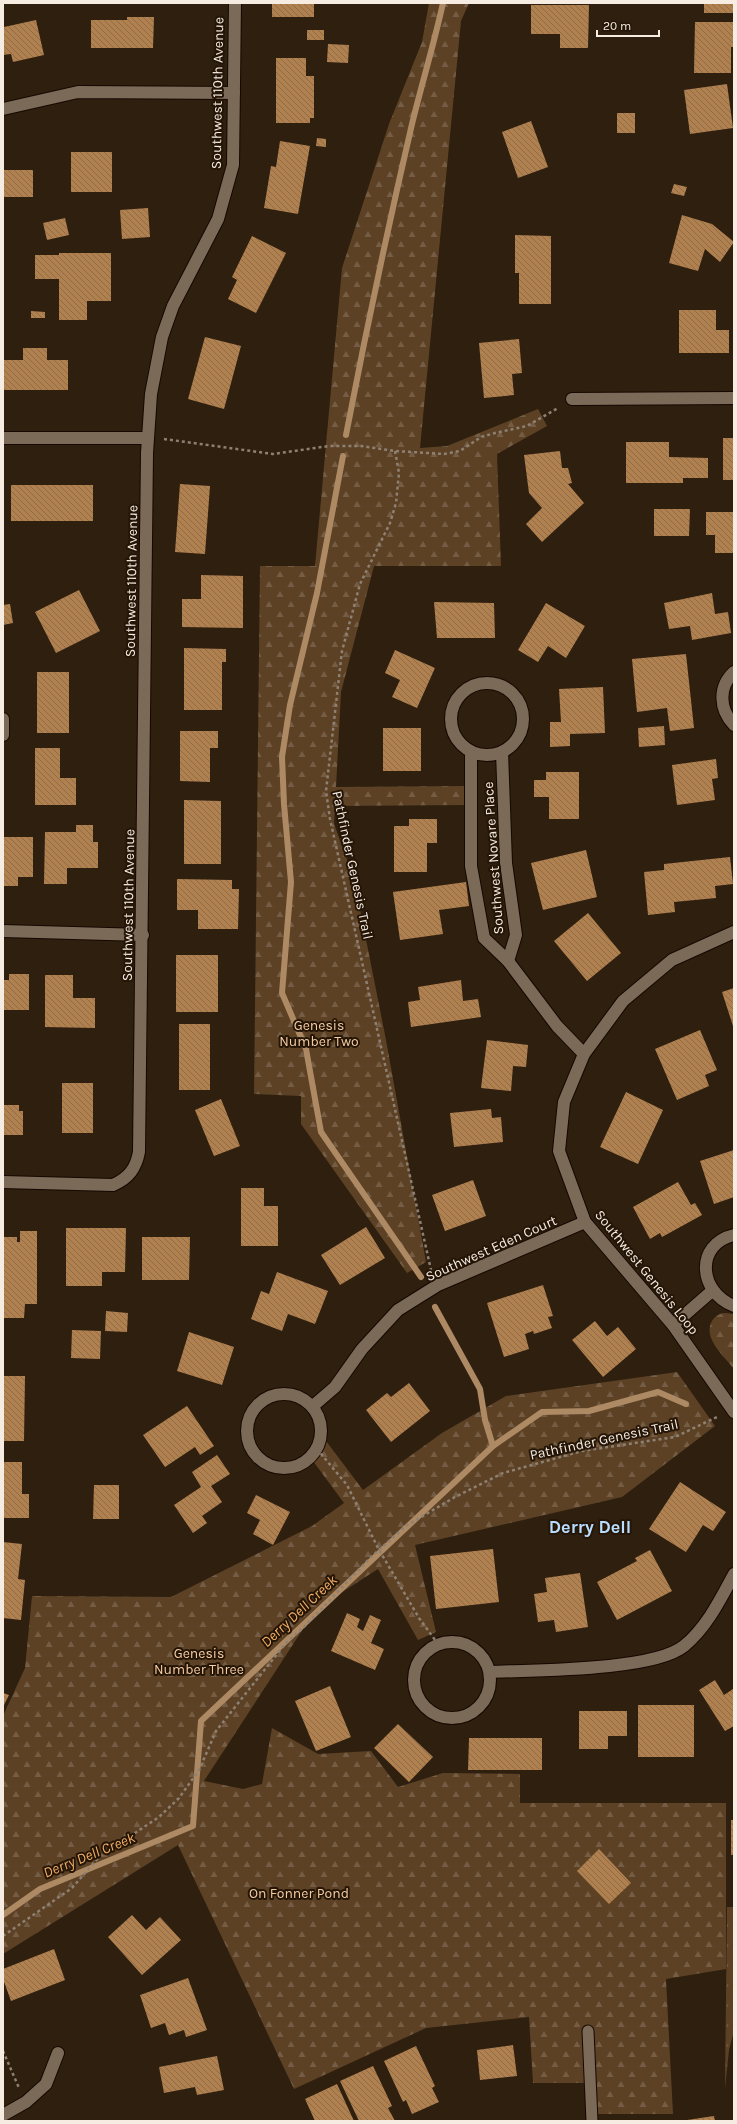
<svg xmlns="http://www.w3.org/2000/svg" width="737" height="2124" font-family="Karla,sans-serif">
	<defs>
		<pattern id="grass-tufts" width="24" height="20" patternUnits="userSpaceOnUse"><rect width="24" height="20" fill="#5c4125"/><path d="M3 7l-1-3M5 7V3M7 7l1-3M15 17l-1-3M17 17v-4M19 17l1-3" fill="none" stroke="#745d44"/></pattern>
		<pattern id="forest-firs" width="22" height="20" patternUnits="userSpaceOnUse"><rect width="22" height="20" fill="#5c4125"/><path d="M5 1l3.5 6h-7zM16 11l3.5 6h-7z" fill="#745d44"/></pattern>
		<pattern id="building-back-hatch" width="6" height="6" patternUnits="userSpaceOnUse"><rect width="6" height="6" fill="#b1804f"/><path d="M-1 5l2 2M0 0l6 6M5-1l2 2" fill="none" stroke="#8d6c4b"/></pattern>
	</defs>
	<rect width="100%" height="100%" fill="#2e1f0f"/>
	<polygon fill="url(#grass-tufts)" points="727,1907 734,1907 734,2031 729,2050 725,2088"/>
	<g fill="url(#forest-firs)">
		<polygon points="429,3 469,3 461,21 420,448 447,446 538,409 547,426 497,454 501,566 374,566 341,692 336,787 466,786 465,805 335,806 334,824 354,879 386,1040 426,1262 407,1273 301,1124 301,1096 254,1094 260,566 315,566 342,268 389,124 422,42"/>
		<path d="M725 1313 734 1314V1369C725 1357 702 1338 712 1321 715 1316 720 1313 725 1313Z"/>
		<polygon points="677,1372 715,1426 622,1497 415,1545 436,1632 418,1640 378,1569 316,1609 204,1781 243,1789 262,1784 272,1728 318,1754 371,1751 398,1787 443,1773 520,1774 520,1803 726,1803 726,1969 666,1979 673,2114 597,2114 595,2083 533,2083 529,2017 426,2028 294,2089 178,1845 3,1954 3,1716 25,1668 32,1596 171,1597 312,1526 344,1503 313,1461 326,1441 363,1490 442,1433 506,1396"/>
	</g>
	<g fill="none" stroke-linecap="round" stroke-linejoin="round">
		<g stroke="#ae8a64" stroke-width="6">
			<path d="M346 435C366 331 388 227 412 124 422 83 434 44 443 3"/>
			<polyline points="343,456 317,593 290,705 282,757 284,804 291,882 282,993 306,1049 321,1132 421,1277"/>
			<polyline points="435,1307 480,1389 485,1420 493,1446"/>
			<polyline points="3,1915 40,1889 193,1826 201,1721 493,1446 542,1412 589,1411 658,1392 686,1404"/>
		</g>
	</g>
	<g fill="url(#building-back-hatch)">
		<rect x="272" y="3" width="42" height="14"/>
		<rect x="704" y="3" width="30" height="10"/>
		<polygon points="531,5 589,5 588,48 560,48 560,34 531,34"/>
		<polygon points="127,17 154,17 153,48 91,48 91,20 127,20"/>
		<polygon points="36,20 44,55 13,62 11,54 3,55 3,24 4,27"/>
		<polygon points="695,22 734,22 734,47 731,47 731,73 694,73"/>
		<rect x="307" y="30" width="17" height="10"/>
		<polygon points="328,44 349,45 348,63 327,62"/>
		<polygon points="276,58 306,58 306,76 314,76 314,118 310,118 310,123 276,123"/>
		<polygon points="727,84 733,128 690,134 684,90"/>
		<rect x="617" y="113" width="18" height="20"/>
		<polygon points="531,121 548,167 518,178 502,132"/>
		<polygon points="317,138 326,139 326,147 316,146"/>
		<polygon points="280,141 310,146 298,214 264,208 271,166 276,167"/>
		<rect x="71" y="152" width="41" height="40"/>
		<rect x="3" y="170" width="30" height="27"/>
		<polygon points="674,184 687,187 684,196 671,193"/>
		<polygon points="148,208 150,237 122,239 120,210"/>
		<polygon points="682,215 712,224 734,242 720,262 705,249 698,271 669,263"/>
		<polygon points="65,218 69,235 47,240 43,223"/>
		<polygon points="515,235 551,236 551,304 519,304 519,273 515,273"/>
		<polygon points="252,236 286,253 256,313 228,299 237,280 232,277"/>
		<polygon points="59,253 111,253 111,301 87,301 87,320 59,320 59,279 35,279 35,255 59,255"/>
		<polygon points="679,310 716,310 716,330 729,330 729,353 679,353"/>
		<polygon points="31,311 45,312 45,318 31,318"/>
		<polygon points="205,337 241,346 224,409 188,399"/>
		<polygon points="519,339 522,373 512,374 514,395 484,398 479,343"/>
		<polygon points="23,348 47,348 47,360 68,360 68,390 3,390 3,360 23,360"/>
		<rect x="723" y="438" width="11" height="42"/>
		<polygon points="626,442 669,442 669,457 708,458 708,478 683,478 683,483 626,483"/>
		<polygon points="560,451 562,468 568,468 572,483 568,484 584,503 542,542 526,524 542,508 529,493 524,455"/>
		<polygon points="180,484 210,486 205,554 175,552"/>
		<rect x="11" y="485" width="82" height="36"/>
		<polygon points="654,509 690,509 689,536 654,536"/>
		<polygon points="706,512 734,512 734,553 715,553 715,535 706,535"/>
		<polygon points="201,575 243,576 243,628 182,627 182,599 201,599"/>
		<polygon points="79,590 100,631 56,653 35,612"/>
		<polygon points="712,593 715,614 728,612 731,633 692,640 690,626 669,629 664,603"/>
		<polygon points="434,602 494,603 495,638 437,638"/>
		<polygon points="546,603 585,626 566,658 548,646 538,662 518,650"/>
		<polygon points="10,604 13,623 3,625 3,605"/>
		<polygon points="184,648 226,649 226,662 222,662 222,710 184,710"/>
		<polygon points="395,650 435,668 417,708 392,697 400,680 385,673"/>
		<polygon points="686,654 694,728 670,731 667,708 637,712 632,659"/>
		<rect x="37" y="672" width="32" height="61"/>
		<polygon points="603,687 605,733 570,734 570,746 550,747 550,722 561,722 559,689"/>
		<polygon points="664,726 665,745 639,747 638,728"/>
		<rect x="383" y="728" width="38" height="43"/>
		<polygon points="180,731 218,731 218,748 210,748 210,782 180,781"/>
		<polygon points="35,748 60,748 60,778 76,778 76,805 35,805"/>
		<polygon points="716,759 718,778 712,779 715,800 677,805 672,765"/>
		<polygon points="546,772 579,772 579,819 549,819 549,797 534,797 534,780 546,780"/>
		<polygon points="184,800 221,801 221,864 184,864"/>
		<polygon points="409,819 437,819 437,843 427,843 427,872 394,872 394,826 409,826"/>
		<polygon points="76,825 93,825 93,842 98,842 98,868 67,868 67,884 44,884 45,832 76,832"/>
		<polygon points="3,837 33,837 33,877 18,877 18,886 3,886"/>
		<polygon points="586,850 597,897 543,910 531,863"/>
		<polygon points="730,857 733,884 715,886 716,898 674,902 675,912 648,915 644,872 664,870 664,864"/>
		<polygon points="177,879 232,880 232,889 239,889 238,929 198,929 198,910 177,910"/>
		<polygon points="466,882 469,906 439,910 443,934 400,940 393,892"/>
		<polygon points="588,913 621,953 587,981 554,941"/>
		<rect x="176" y="955" width="42" height="57"/>
		<polygon points="9,974 29,974 29,1010 3,1010 3,980 9,980"/>
		<polygon points="45,975 73,975 73,998 95,998 95,1028 45,1027"/>
		<polygon points="461,980 463,1001 478,999 481,1017 411,1027 408,1002 420,1000 418,987"/>
		<polygon points="734,988 734,1029 722,992"/>
		<rect x="179" y="1024" width="31" height="66"/>
		<polygon points="700,1030 717,1070 705,1075 709,1086 677,1100 655,1049"/>
		<polygon points="487,1040 528,1045 526,1067 513,1066 511,1091 481,1088"/>
		<rect x="62" y="1083" width="31" height="50"/>
		<polygon points="626,1092 663,1110 638,1164 600,1147"/>
		<polygon points="221,1099 240,1146 214,1156 195,1110"/>
		<polygon points="3,1105 19,1105 19,1111 23,1111 23,1135 3,1135"/>
		<polygon points="491,1109 492,1118 501,1117 503,1142 454,1147 450,1113"/>
		<polygon points="734,1150 734,1197 714,1204 700,1161"/>
		<polygon points="473,1180 486,1216 445,1231 432,1195"/>
		<polygon points="678,1182 691,1205 695,1203 702,1215 662,1237 660,1233 650,1239 633,1207"/>
		<polygon points="241,1188 264,1188 264,1206 278,1206 278,1246 241,1246"/>
		<polygon points="366,1227 385,1258 340,1285 321,1255"/>
		<polygon points="66,1228 126,1228 125,1272 102,1272 102,1286 66,1286"/>
		<polygon points="20,1231 37,1231 37,1304 25,1304 24,1318 3,1318 3,1237 17,1237 17,1242 20,1242"/>
		<polygon points="142,1237 190,1237 189,1280 142,1280"/>
		<polygon points="277,1272 328,1291 315,1324 288,1314 282,1331 251,1319 261,1291 269,1294"/>
		<polygon points="543,1285 553,1316 548,1317 552,1328 534,1334 533,1331 525,1334 529,1349 504,1357 487,1303"/>
		<polygon points="106,1311 128,1313 127,1332 105,1331"/>
		<polygon points="595,1321 607,1336 618,1327 636,1349 603,1377 572,1340"/>
		<polygon points="72,1330 101,1331 100,1359 71,1358"/>
		<polygon points="189,1332 234,1347 222,1385 177,1371"/>
		<polygon points="3,1376 25,1376 24,1441 3,1441"/>
		<polygon points="409,1383 430,1411 391,1442 366,1410 387,1393 391,1397"/>
		<polygon points="187,1406 214,1446 200,1455 195,1447 165,1467 143,1435"/>
		<polygon points="217,1455 230,1474 211,1486 222,1502 202,1516 207,1523 193,1533 174,1505 201,1487 192,1472"/>
		<polygon points="3,1462 22,1462 22,1494 29,1494 29,1518 3,1518"/>
		<polygon points="680,1482 726,1512 713,1531 703,1525 686,1552 649,1529"/>
		<polygon points="94,1485 119,1485 119,1519 93,1519"/>
		<polygon points="256,1495 290,1512 273,1545 253,1534 260,1520 247,1513"/>
		<polygon points="3,1542 22,1544 18,1579 25,1580 21,1620 3,1618"/>
		<polygon points="493,1549 499,1602 436,1609 430,1556"/>
		<polygon points="650,1550 672,1591 617,1620 597,1582 637,1561 635,1558"/>
		<polygon points="580,1573 588,1627 556,1632 554,1620 538,1622 534,1594 547,1592 545,1578"/>
		<polygon points="347,1613 360,1619 357,1627 363,1631 370,1615 381,1620 371,1643 384,1649 375,1670 331,1651"/>
		<polygon points="715,1680 724,1695 733,1689 734,1691 734,1726 725,1731 699,1690"/>
		<polygon points="330,1686 351,1737 316,1751 295,1701"/>
		<polygon points="3,1693 9,1695 3,1707"/>
		<rect x="638" y="1705" width="56" height="52"/>
		<polygon points="579,1711 627,1711 627,1736 608,1736 608,1749 579,1749"/>
		<polygon points="398,1724 433,1757 409,1782 374,1748"/>
		<polygon points="469,1738 542,1738 542,1770 468,1770"/>
		<rect x="731" y="1820" width="3" height="35"/>
		<polygon points="599,1849 631,1883 609,1904 577,1871"/>
		<polygon points="132,1915 146,1930 160,1917 181,1940 142,1975 108,1937"/>
		<polygon points="54,1949 65,1980 11,2001 3,1979 3,1969"/>
		<polygon points="188,1978 207,2030 186,2037 184,2030 169,2035 165,2023 151,2028 140,1995"/>
		<polygon points="513,2045 517,2076 480,2080 477,2050"/>
		<polygon points="416,2046 435,2086 432,2088 439,2102 412,2114 406,2100 403,2102 384,2061"/>
		<polygon points="217,2056 224,2090 197,2095 195,2087 164,2093 159,2067"/>
		<polygon points="373,2066 392,2106 388,2108 395,2121 359,2121 340,2081"/>
		<polygon points="337,2084 354,2121 315,2121 305,2099"/>
		<polygon points="714,2116 715,2121 687,2121 687,2120"/>
	</g>
	<g fill="none" stroke-linecap="round" stroke-linejoin="round">
		<g stroke="#150800" stroke-width="13">
			<polyline id="lane" points="588,2031 592,2121"/>
		</g>
		<g stroke="#150800" stroke-width="14">
			<g id="street">
				<polyline points="3,109 78,92 234,93"/>
				<polyline points="572,399 734,398"/>
				<polyline points="3,438 148,438"/>
				<path d="M734 672C718 687 719 709 734 725"/>
				<circle cx="487" cy="719" r="36"/>
				<polyline points="3,719 3,735"/>
				<polyline points="471,752 471,866 484,938 508,961 557,1026 584,1054"/>
				<polyline points="502,752 506,863 516,935 508,961"/>
				<polyline points="3,931 143,935"/>
				<polyline points="734,932 672,960 623,1001 584,1054 564,1102 559,1151 585,1222 673,1325 734,1412"/>
				<path d="M3 1182 113 1185C129 1178 136 1168 139 1152L147 453 151 394 162 337 173 306 218 219 233 165 235 3"/>
				<path d="M734 1235C695 1244 698 1292 734 1306"/>
				<polyline points="673,1325 712,1291"/>
				<circle cx="284" cy="1431" r="37"/>
				<polyline points="313,1406 335,1387 362,1349 398,1310 438,1285 585,1222"/>
				<circle cx="452" cy="1680" r="38"/>
				<path d="M490 1672C533 1670 653 1671 684 1646 707 1627 720 1600 734 1574"/>
				<polyline points="3,2115 26,2102 46,2084 58,2053"/>
			</g>
		</g>
		<g stroke="#8e8174" stroke-width="2.5" stroke-dasharray="3 3" stroke-linecap="butt">
			<polyline points="164,439 273,454 329,446 361,446 395,451 444,454 460,451 481,437 495,433 527,426 558,408"/>
			<polyline points="395,451 399,473 396,503 390,523 360,584 342,651 326,791 330,819 431,1270"/>
			<polyline points="317,1449 347,1485 378,1548 419,1618 438,1644"/>
			<polyline points="3,1936 72,1888 99,1857 159,1817 179,1798 199,1770 216,1731 285,1644 304,1627 371,1557 406,1526 455,1497 503,1473 582,1451 675,1437 719,1416"/>
			<polyline points="3,2051 19,2088"/>
		</g>
		<use href="#lane" stroke="#7c6a59" stroke-width="11"/>
		<use href="#street" stroke="#7c6a59" stroke-width="12"/>
	</g>
	<g text-anchor="middle" stroke-width="4" stroke-linejoin="round" paint-order="stroke">
		<g font-size="14" fill="#f6ece2" stroke="#241506">
			<text transform="translate(217 93) rotate(-89)" y="5">Southwest 110th Avenue</text>
			<text transform="translate(131 581) rotate(-89)" y="5">Southwest 110th Avenue</text>
			<text transform="translate(493 858) rotate(-94)" y="5">Southwest Novare Place</text>
			<text transform="translate(353 865) rotate(78)" y="5">Pathfinder Genesis Trail</text>
			<text transform="translate(128 905) rotate(-89)" y="5">Southwest 110th Avenue</text>
			<text transform="translate(491 1248) rotate(-24)" y="5">Southwest Eden Court</text>
			<text transform="translate(647 1272) rotate(51)" y="5">Southwest Genesis Loop</text>
			<text transform="translate(604 1439) rotate(-12)" y="5">Pathfinder Genesis Trail</text>
		</g>
		<g font-size="14" fill="#f5cba2" stroke="#241506">
			<text x="319" y="1030">Genesis<tspan x="319" dy="16">Number Two</tspan></text>
			<text x="199" y="1658">Genesis<tspan x="199" dy="16">Number Three</tspan></text>
			<text x="299" y="1898">On Fonner Pond</text>
		</g>
		<g font-size="15" font-style="italic" fill="#f3af67" stroke="#241506">
			<text transform="translate(299 1611) rotate(-43)" y="5">Derry Dell Creek</text>
			<text transform="translate(89 1855) rotate(-22)" y="5">Derry Dell Creek</text>
		</g>
		<g font-size="18" font-weight="bold" fill="#b9ddfe" stroke="#241506">
			<text x="590" y="1533">Derry Dell</text>
		</g>
	</g>
	<rect width="737" height="2124" fill="none" stroke="#f6ece2" stroke-width="8"/>
	<path d="M597 30v6h62v-6" fill="none" stroke="#f6ece2" stroke-width="2"/>
	<text x="603" y="30" font-size="12" fill="#f6ece2" stroke="#241506" stroke-width="3" paint-order="stroke">20 m</text>
</svg>
